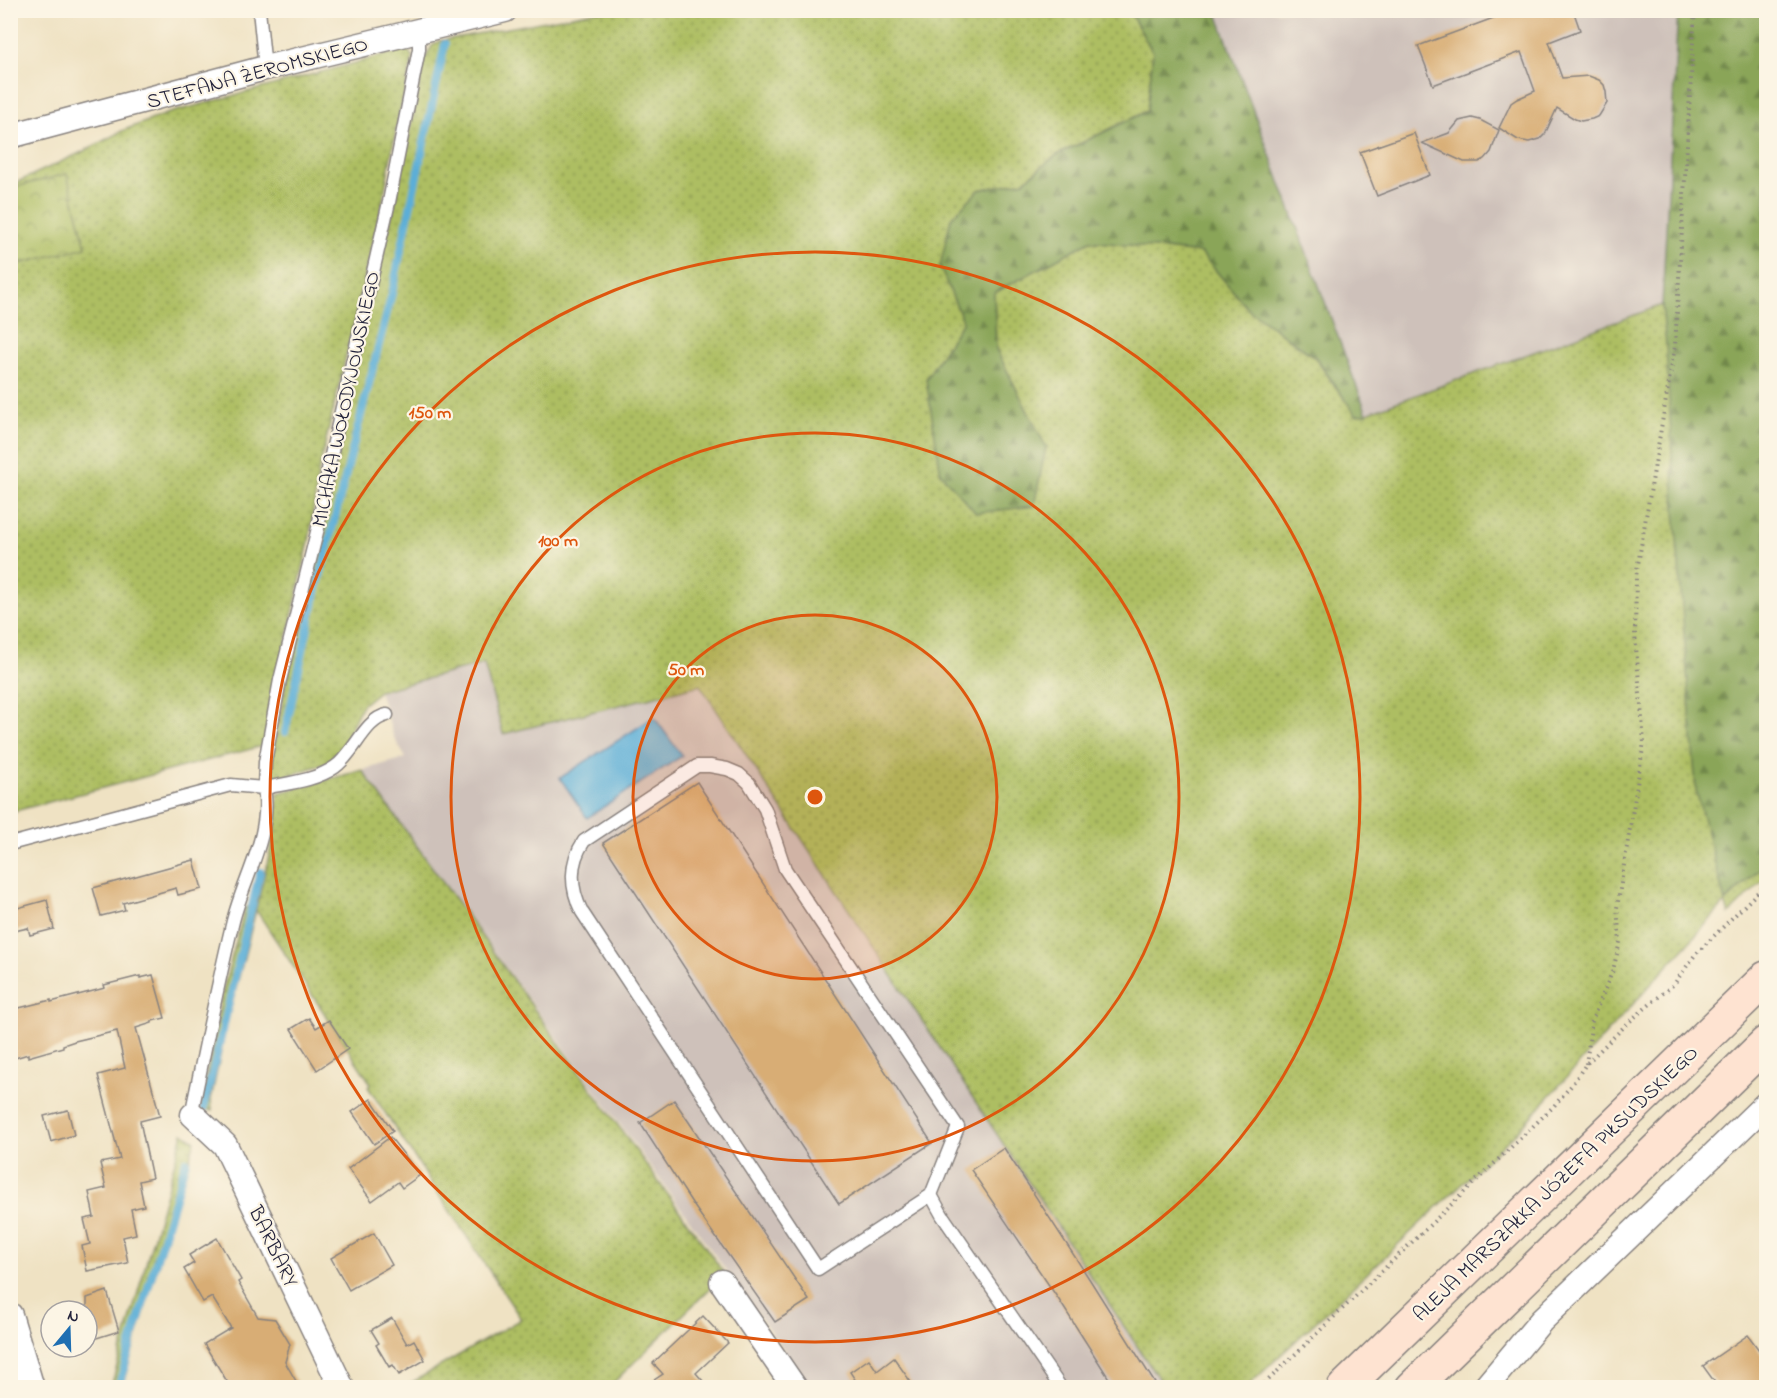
<svg xmlns="http://www.w3.org/2000/svg" width="1777" height="1398" font-family="'Indie Flower',sans-serif">
	<defs>
		<pattern id="grass-dots" width="8" height="8" patternUnits="userSpaceOnUse" patternTransform="scale(1.5)"><rect width="8" height="8" fill="#adbe62"/><path d="M2 2h.1M6 6h.1" fill="none" stroke="#8c9a52" stroke-width="1.8" stroke-linecap="round"/></pattern>
		<pattern id="forest-firs" width="22" height="20" patternUnits="userSpaceOnUse" patternTransform="scale(1.5)"><rect width="22" height="20" fill="#8aa558"/><path d="M5 1l3.5 6h-7zM16 11l3.5 6h-7z" fill="#70864a"/></pattern>
		<pattern id="park-crowns" width="20" height="18" patternUnits="userSpaceOnUse" patternTransform="scale(1.5)"><rect width="20" height="18" fill="#adbe62"/><path d="M2 6a3 3 0 1 1 6 0M12 15a3 3 0 1 1 6 0" fill="none" stroke="#8c9a52"/></pattern>
	</defs>
	<rect width="100%" height="100%" fill="#fcf5e5"/>
	<filter id="ink" filterUnits="userSpaceOnUse"><feTurbulence type="fractalNoise" baseFrequency=".0167" numOctaves="2"/><feDisplacementMap in="SourceGraphic" scale="12" xChannelSelector="R" yChannelSelector="G"/><feConvolveMatrix kernelMatrix="1 2 1 2 8 2 1 2 1" color-interpolation-filters="sRGB"/></filter>
	<filter id="wash" filterUnits="userSpaceOnUse"><feTurbulence type="fractalNoise" baseFrequency=".008" numOctaves="4" result="noise"/><feDisplacementMap in="SourceGraphic" scale="24" xChannelSelector="R" yChannelSelector="G"/><feGaussianBlur stdDeviation="1.35" result="paint"/><feColorMatrix in="noise" values="0 0 0 0 0 0 0 0 0 0 0 0 0 0 0 0 0 1.4 0 .05"/><feComposite in="paint" operator="in"/></filter>
	<g filter="url(#wash)">
		<rect width="100%" height="100%" fill="#efe2c3"/>
		<g fill="#cec1ba">
			<polygon points="1216,11 1678,11 1662,305 1367,414"/>
			<polygon points="485,664 503,734 700,685 1164,1387 811,1387 362,770 406,758 394,738 379,691"/>
		</g>
		<g fill="url(#grass-dots)" stroke="#68704e" stroke-width="1.5">
			<polygon points="598,11 1129,11 1153,52 1147,111 1057,155 1024,181 979,190 940,267 963,321 926,379 1046,447 996,349 994,293 1090,241 1201,253 1249,310 1315,358 1356,415 1367,413 1662,305 1726,902 1766,863 1766,878 1729,914 1725,903 1518,1131 1247,1387 1164,1387 700,685 503,734 484,664 379,691 362,705 341,749 330,762 277,779 270,769 293,644 341,444 359,350 398,190 425,58 432,46 439,41"/>
			<polygon points="403,50 408,50 413,58 398,119 383,200 318,474 309,541 263,746 11,812 11,185 82,152 124,130 169,113"/>
			<polygon points="362,770 725,1274 609,1387 404,1387 521,1319 368,1087 371,1084 256,910 226,1028 211,1099 212,1111 200,1108 222,994 245,907 256,909 275,831 278,793"/>
			<polygon points="183,1133 195,1141 192,1151 122,1387 111,1387"/>
		</g>
		<g fill="url(#forest-firs)" stroke="#56644a" stroke-width="1.5">
			<polygon points="1129,11 1216,11 1367,414 1356,415 1316,358 1249,310 1201,253 1090,241 994,293 996,349 1046,447 1034,506 976,513 941,474 926,379 963,321 940,267 951,218 979,190 1024,181 1057,155 1147,111 1153,52"/>
			<polygon points="1678,11 1766,11 1766,863 1725,902 1696,790 1676,526 1666,345 1662,305"/>
		</g>
		<polygon fill="url(#park-crowns)" stroke="#68704e" stroke-width="1.5" points="67,174 86,247 11,266 11,188"/>
		<polygon fill="#5caed7" stroke="#3f6889" stroke-width="1.5" points="654,717 682,756 587,818 560,778"/>
		<g fill="none" stroke-linecap="round" stroke-linejoin="round">
			<g stroke="#5caed7" stroke-width="8">
				<polyline points="285,732 315,596 392,293 445,44"/>
				<polyline points="204,1108 260,872"/>
				<polyline points="118,1388 186,1161"/>
			</g>
		</g>
		<g id="blocks">
			<g fill="#d8ad74">
				<polygon points="1515,10 1573,10 1580,30 1549,42 1562,78 1589,76 1599,80 1604,85 1606,92 1607,103 1599,116 1592,119 1581,121 1575,119 1557,108 1545,134 1540,139 1529,142 1518,140 1499,128 1511,103 1517,99 1535,91 1521,52 1433,85 1418,46"/>
				<polygon points="1472,118 1480,120 1499,130 1491,152 1485,159 1479,162 1464,162 1422,143 1449,133 1459,121"/>
				<polygon points="1414,133 1430,175 1377,196 1360,152"/>
				<polygon points="697,782 932,1143 839,1204 603,843"/>
				<polygon points="194,860 202,889 178,895 176,888 123,903 125,910 101,916 93,888"/>
				<polygon points="47,900 54,929 30,935 28,928 10,932 10,910"/>
				<polygon points="153,975 165,1018 152,1021 152,1023 136,1028 160,1116 140,1121 152,1178 139,1181 144,1206 131,1209 136,1234 123,1237 128,1263 87,1271 82,1246 90,1244 84,1219 94,1217 89,1192 106,1188 100,1163 120,1159 98,1075 125,1068 117,1031 75,1041 63,1045 63,1047 28,1057 28,1054 15,1058 10,1042 10,1013 16,1011 15,1009 51,1000 51,1002 105,988 104,985 140,976 140,978"/>
				<polygon points="309,1018 316,1028 329,1020 348,1049 317,1070 291,1029"/>
				<polygon points="371,1099 393,1131 374,1144 352,1112"/>
				<polygon points="674,1100 809,1300 775,1322 694,1206 640,1123"/>
				<polygon points="68,1110 74,1135 51,1142 44,1116"/>
				<polygon points="390,1137 420,1175 402,1188 398,1182 372,1201 348,1169"/>
				<polygon points="1004,1148 1090,1280 1158,1388 1115,1388 1059,1300 971,1170"/>
				<polygon points="374,1233 392,1265 349,1290 331,1258"/>
				<polygon points="217,1238 241,1280 238,1282 258,1317 275,1319 290,1344 285,1362 300,1388 231,1388 204,1344 231,1328 212,1297 203,1302 184,1269 194,1263 189,1255"/>
				<polygon points="107,1291 119,1331 87,1341 87,1298"/>
				<polygon points="703,1316 728,1343 696,1373 709,1388 642,1388 663,1374 653,1363"/>
				<polygon points="392,1318 407,1344 414,1340 425,1360 399,1375 393,1365 389,1367 376,1345 379,1343 371,1330"/>
				<polygon points="1748,1335 1767,1361 1767,1388 1719,1388 1703,1366"/>
				<polygon points="894,1358 915,1388 852,1388 858,1384 850,1372 869,1359 877,1371"/>
			</g>
		</g>
	</g>
	<g filter="url(#ink)">
		<use href="#blocks" fill-opacity="0" stroke="#88827f" stroke-width="1.5"/>
		<g fill="none" stroke-linecap="round" stroke-linejoin="round">
			<g stroke="#88827f" stroke-width="15">
				<g id="service">
					<polyline points="259,10 265,68"/>
					<path d="M387 715C365 719 354 754 335 767 315 781 288 783 264 788L265 762 280 680 318 528 329 464 389 202 419 49V30"/>
					<path d="M697 766H710L727 769 739 774 749 783 765 809 785 869 958 1127 931 1195 818 1269 582 912C570 888 569 863 584 841Z"/>
					<path d="M10 844 231 785 264 788C272 835 244 877 233 921 218 982 206 1044 193 1106V1115"/>
					<polyline points="931,1195 942,1215 1061,1388"/>
				</g>
			</g>
			<g stroke="#88827f" stroke-width="27">
				<g id="minor">
					<polyline points="10,136 265,68 505,10"/>
					<polyline points="193,1115 225,1145 342,1388"/>
					<polyline points="722,1282 795,1388"/>
					<polyline points="10,1315 32,1388"/>
					<polyline points="1485,1388 1541,1321 1766,1104"/>
				</g>
			</g>
			<g stroke="#88827f" stroke-width="36">
				<g id="secondary">
					<polyline points="1344,1388 1766,978"/>
					<polyline points="1412,1388 1766,1043"/>
				</g>
			</g>
			<g stroke="#88827f" stroke-width="4" stroke-dasharray="1.5 4.5" stroke-linecap="butt">
				<polyline points="1586,1064 1592,1020 1613,970 1620,942 1617,908 1644,742 1635,635 1636,576 1675,346 1695,10"/>
				<polyline points="1260,1388 1553,1107 1571,1086 1586,1064 1629,1022 1674,984 1695,955 1766,884"/>
			</g>
			<use href="#service" stroke="#fff" stroke-width="12"/>
			<use href="#minor" stroke="#fff" stroke-width="24"/>
			<use href="#secondary" stroke="#fee3d1" stroke-width="33"/>
		</g>
	</g>
	<circle cx="815" cy="797" r="182" fill="#de560e" fill-opacity=".12"/>
	<g fill="none" stroke="#de560e" stroke-width="3">
		<circle cx="815" cy="797" r="182"/>
		<circle cx="815" cy="797" r="364"/>
		<circle cx="815" cy="797" r="545"/>
	</g>
	<g text-anchor="middle" stroke-width="4.5" stroke-linejoin="round" paint-order="stroke">
		<g font-size="21" fill="#22223b" stroke="#fcf5e5">
			<text transform="translate(257 72) rotate(-15)" y="7">STEFANA ŻEROMSKIEGO</text>
			<text transform="translate(345 399) rotate(-78)" y="7">MICHAŁA WOŁODYJOWSKIEGO</text>
			<text transform="translate(1555 1183) rotate(-44)" y="7">ALEJA MARSZAŁKA JÓZEFA PIŁSUDSKIEGO</text>
			<text transform="translate(274 1246) rotate(64)" y="7">BARBARY</text>
		</g>
	</g>
	<circle cx="815" cy="797" r="9" fill="#de560e" stroke="#fcf5e5" stroke-width="3"/>
	<g font-size="18" text-anchor="middle" font-weight="bold" fill="#de560e" stroke="#fcf5e5" stroke-width="4.5" stroke-linejoin="round" paint-order="stroke">
		<text x="430" y="418">150 m</text>
		<text x="558" y="546">100 m</text>
		<text x="686" y="675">50 m</text>
	</g>
	<rect width="1777" height="1398" fill="none" stroke="#fcf5e5" stroke-width="36"/>
	<g transform="translate(69 1329) rotate(19)"><circle r="28" fill="#fcf5e5" stroke="#a5a1a1" stroke-width="1.5"/>
	<path d="M0-4.5L10 22L0 15L-10 22Z" fill="#1f6fb2"/>
	<text y="-9" font-size="16" font-weight="bold" text-anchor="middle" fill="#22223b">N</text>
	</g>
</svg>
